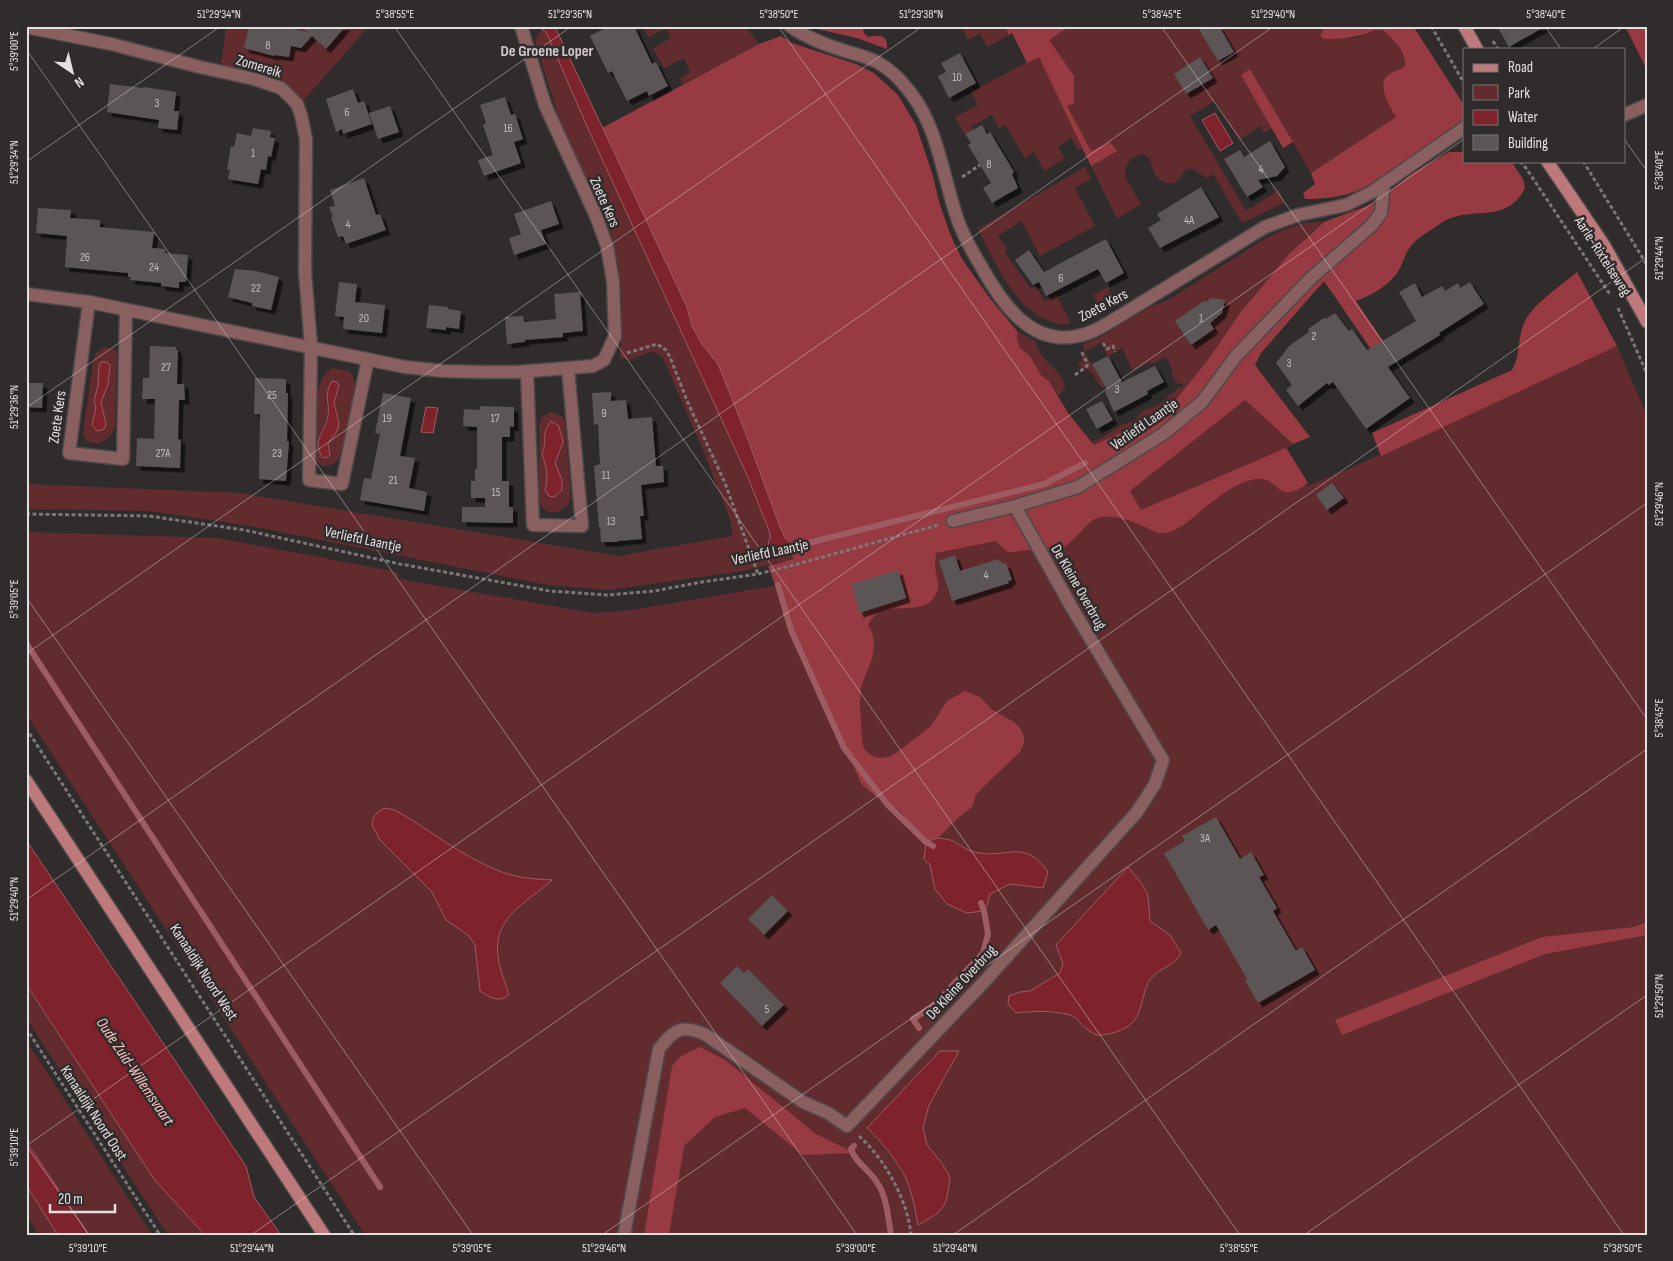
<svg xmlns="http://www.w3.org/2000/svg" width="1673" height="1261" font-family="'Sofia Sans Condensed',sans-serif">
	<defs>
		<filter id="shadow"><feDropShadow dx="4.5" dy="4.5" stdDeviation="0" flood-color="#0009"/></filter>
	</defs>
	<rect width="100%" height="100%" fill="#312c2c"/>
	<g fill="#622c2f" fill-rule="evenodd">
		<path d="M226 26H369L301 103C295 94 289 84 280 79 263 68 240 68 221 66Z"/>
		<polygon points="643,26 745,26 759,44 683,84 680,79 690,72 684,58 664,68 653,48 671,38 666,29 648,37"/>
		<polygon points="961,26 1005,26 1009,35 987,47 980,34 968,40"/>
		<path d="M1025 26H1325L1320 36 1354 38 1380 29 1383 30C1395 42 1405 49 1405 67L1401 70 1392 73 1391 108 1396 117 1311 173 1250 69 1242 75 1272 128 1264 133 1260 126 1239 140 1215 101 1190 116 1246 211 1279 190 1284 203 1242 223 1213 174 1207 178C1202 175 1195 168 1189 169 1183 170 1182 176 1178 180 1171 188 1159 181 1155 174 1152 169 1151 164 1150 159L1143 154C1130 157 1125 163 1125 177L1141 204 1117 219 1083 149 1078 150 1071 138 1058 147 1065 158 1044 171 1034 152 1025 158 1005 125 999 128 992 115 971 127 973 130 965 134 955 117 978 105 971 92 1039 56Z"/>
		<path d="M542 29 547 34 586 124 747 475 770 533V538L766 548 773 556 790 552 794 559 743 571 609 590 548 585 245 525 150 511 26 509V484L239 493 618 556 732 536 731 522 706 457 663 358 658 353 650 352 629 360 620 358C623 318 623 273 611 234 604 213 588 190 579 169 561 127 548 84 535 40Z"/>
		<path d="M1085 167 1091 179 1075 188 1095 226 1040 256 1021 221 998 236 1007 248 1004 251 1031 289 1037 287 1044 301 1056 295 1071 323C1066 325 1061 324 1056 323 1017 315 995 262 978 229Z"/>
		<path d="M1324 222C1304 238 1288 257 1271 276 1261 288 1250 298 1242 311 1221 340 1204 372 1179 397 1156 420 1123 433 1094 445L1091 442 1103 437 1121 425 1134 421 1144 410 1157 406 1178 388 1183 387V384L1177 383 1174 380 1169 361 1165 357 1151 364 1149 362 1133 371 1122 348 1108 356 1101 343 1084 351 1105 387 1104 389 1097 382 1091 371 1077 365 1082 361 1084 345 1085 343 1100 337 1148 308 1161 303 1176 295 1263 240 1283 230 1303 223Z"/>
		<polygon points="1108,287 1113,298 1126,291 1128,294 1101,309 1093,295"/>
		<path d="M1017 331 1035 341C1039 361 1066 373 1065 387L1059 396 1049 381 1038 372 1030 356 1020 348 1017 339Z"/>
		<polygon points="1617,346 1647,416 1647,1235 365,1235 26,714 26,532 218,538 397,572 399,579 593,613 625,611 785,584 1130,491 1245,400 1293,444 1287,448 1308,483 1305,487 1351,468"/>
		<path d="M105 347 114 349 117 353 115 427 109 437 99 444 87 441 83 434 93 363 96 353ZM110 365 108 384 101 402 106 424 92 425 96 407 94 401 98 386 99 366Z"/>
		<path d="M332 368 349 371 353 376 355 384C352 399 345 451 338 460 334 464 330 466 324 466 318 465 316 460 315 455 316 433 310 380 332 368ZM339 385 334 403 339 423 332 439 328 444 319 436 328 414 326 401Z"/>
		<path d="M551 412 561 416 565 422 571 498C565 515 543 519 539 499V424L541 418ZM563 442 555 463 562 480 545 490C549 476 546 467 542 454L546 446Z"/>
		<polygon points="26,984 154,1179 205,1235 168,1235 26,1018"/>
		<polygon points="26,1040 152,1235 89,1235 26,1141"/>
		<polygon points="26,1185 58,1235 39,1235 26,1214"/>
	</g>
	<g fill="#973a41">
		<path d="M813 26H862L864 33 868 37C879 36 888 33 887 49L857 38 817 29Z"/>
		<polygon points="1005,26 1070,26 1049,40 1074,76 1074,103 1067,106 1091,151 1110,142 1117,151 1091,166 1039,57 1027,63 1012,33 1009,35"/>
		<path d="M1325 26H1413L1464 105V122C1431 145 1398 172 1361 189 1344 197 1324 199 1305 199L1303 193 1315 184 1311 173 1396 117C1390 107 1377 86 1387 76 1392 71 1400 71 1405 66 1405 49 1395 42 1383 30 1378 29 1373 31 1368 33 1353 38 1339 39 1324 39L1320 36Z"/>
		<polygon points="1625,26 1647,26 1647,70"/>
		<path d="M781 36 792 43 856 64 874 73 898 95 916 125 932 173 940 205 951 236 962 259 989 297 1017 331V339L1020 348 1030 356 1041 375 1049 381 1068 413 1094 445 1142 423 1156 415 1178 397 1208 360 1242 310 1255 295 1289 254 1324 222 1375 203 1413 173 1442 156 1450 152H1464V161H1511L1523 179 1525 188C1506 226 1471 204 1441 223 1432 230 1418 237 1411 246 1405 253 1403 263 1399 270 1390 285 1372 295 1356 301L1383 341 1375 355 1324 281 1261 353 1255 365 1310 437 1293 444 1245 400 1130 491 1141 510 1286 448 1308 483C1276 507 1280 476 1257 479 1237 481 1217 498 1202 510 1191 519 1177 533 1162 533 1156 533 1147 528 1141 525 1129 520 1114 515 1101 517 1084 520 1076 546 1055 550 1047 552 1037 550 1029 550 1009 551 1011 558 996 541L936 553C936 557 935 561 935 565 935 574 941 583 937 592 924 623 884 593 868 625L873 635 874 646 872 659 861 687 860 705 862 741 864 749 872 756 880 758 889 757 896 753 931 726 947 701 965 691 980 697 991 709 1014 722 1020 728 1024 736V743L1020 752 982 788 976 795 972 807 958 818 938 838 926 842 899 810 886 804 862 785 791 628 768 566 794 559 790 552 791 543 785 538 780 527 747 437 718 365 702 344 692 326 687 307 602 128 759 44Z"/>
		<polygon points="1250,69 1293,142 1283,148 1241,75"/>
		<path d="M1577 272 1617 346 1381 456 1372 433 1512 370C1521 355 1517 336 1525 321 1534 303 1562 285 1577 272Z"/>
		<polygon points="1647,922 1647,935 1545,954 1342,1035 1335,1020 1542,937 1634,927"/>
		<polygon points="700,1047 725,1060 816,1134 855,1153 803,1155 745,1108 715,1117 684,1146 669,1235 644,1235 672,1066 681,1056"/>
	</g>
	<g fill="#7e222c" stroke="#9d5b62">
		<polygon points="545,26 555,27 687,307 692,326 702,344 718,364 747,437 780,527 785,538 791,543 790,552 773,556 766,551 770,538 770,533 747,475 586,124 547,34 542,29"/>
		<polygon points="1215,113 1233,143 1220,151 1202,120"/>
		<polygon points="101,362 106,362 110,365 108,384 101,402 106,424 104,429 98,431 96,430 92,425 96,407 94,401 98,386 99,366"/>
		<path d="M332 381 337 382 339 385 334 403 339 423 337 431 328 444 330 455 328 457 323 458C311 442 325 431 328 416 330 404 323 395 332 381Z"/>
		<polygon points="426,407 438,408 433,433 421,432"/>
		<path d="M551 421 559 426 563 442 555 463 562 480V490L554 497 549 496 545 490C549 476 546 467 542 454 548 439 540 436 551 421Z"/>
		<path d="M385 808 395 810C430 830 461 856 499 871 516 878 534 879 552 880 543 889 531 896 522 904 488 932 495 957 509 994 500 1004 489 997 480 991L475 945 469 936 446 920 432 892 380 840 372 825 373 818 379 811Z"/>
		<path d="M938 838C943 839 949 839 953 841 960 845 967 850 974 852 1006 860 1024 837 1048 872L1043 888 1010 884 990 894 987 905 984 911 967 913 947 904 935 889 930 865 924 859 926 842Z"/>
		<polygon points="26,840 246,1166 254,1197 281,1235 205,1235 154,1179 26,984"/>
		<path d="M1128 867C1134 875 1146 886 1148 897 1149 905 1149 913 1150 921L1170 935 1181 953C1174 968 1155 968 1148 983 1142 995 1142 1013 1132 1023 1126 1030 1106 1036 1097 1035 1094 1034 1089 1031 1087 1029 1080 1025 1078 1017 1070 1015 1052 1010 1034 1011 1016 1013L1008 1004 1009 996 1020 992 1030 991 1060 973 1063 963 1056 945Z"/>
		<path d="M940 1051H959L929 1105 923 1128 927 1145 941 1162 950 1177C946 1209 946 1209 918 1225 915 1209 912 1191 905 1176 897 1161 880 1139 867 1128Z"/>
		<polygon points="26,1141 89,1235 58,1235 26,1185"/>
	</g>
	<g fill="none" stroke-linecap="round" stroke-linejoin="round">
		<g stroke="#9d5b62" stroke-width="6">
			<polyline points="784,549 1044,484 1085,463"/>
			<polyline points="778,585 791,630 844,748 887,804 926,842 933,846"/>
			<polyline points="26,643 380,1187"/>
			<polyline points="919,1028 913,1019 933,1006 983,953 988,934 984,911 981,903"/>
			<path d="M854 1146 851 1149C854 1161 869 1170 876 1181 887 1196 888 1217 891 1235"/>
		</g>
	</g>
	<g fill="#5b5555" filter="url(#shadow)">
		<polygon points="249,26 281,26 307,32 301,26 346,26 326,49 312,36 301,48 291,46 289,57 275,55 274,56 244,48"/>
		<polygon points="609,26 634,26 652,64 656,62 668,86 649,96 647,91 627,101 612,71 608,73 590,36"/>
		<polygon points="1197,26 1219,26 1234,52 1218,61"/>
		<polygon points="1497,26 1546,26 1509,47"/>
		<polygon points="960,53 976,83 949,98 938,76 946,72 941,63"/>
		<polygon points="1200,57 1213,78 1186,94 1174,74"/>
		<polygon points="110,84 143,88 144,87 176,92 174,111 179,111 177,130 158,128 159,120 107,112"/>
		<polygon points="353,89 358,103 364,101 372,124 343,134 342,129 336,132 326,99"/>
		<polygon points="505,97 511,115 515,114 523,139 514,142 521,163 484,176 478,160 493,155 483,125 486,123 480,105"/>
		<polygon points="390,106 399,132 378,139 369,113"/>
		<polygon points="982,125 987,134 990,132 1014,172 1012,174 1018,188 992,203 983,188 991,183 968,145 971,143 965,134"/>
		<polygon points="253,128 271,131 270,137 275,138 271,157 268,156 266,170 261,169 258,184 228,179 230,170 227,169 231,146 234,147 237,133 251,136"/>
		<polygon points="1270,141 1285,167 1277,176 1258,180 1263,187 1247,197 1224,159 1240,150 1244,157"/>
		<polygon points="364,178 376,215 380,214 386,230 346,244 343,236 338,237 331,217 333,217 329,207 335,206 330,190"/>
		<polygon points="1201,187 1219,217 1160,248 1148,228 1161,220 1157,214"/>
		<polygon points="551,201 559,224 541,230 546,244 514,255 509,238 521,234 514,214"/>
		<polygon points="38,208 71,210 70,218 100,220 100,227 154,232 152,248 165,249 165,253 188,255 186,282 179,282 179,288 161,286 161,283 130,280 131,277 128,277 128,273 65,267 67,236 36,233"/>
		<polygon points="1106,239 1124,273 1106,283 1098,269 1046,296 1039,282 1033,285 1015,260 1029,250 1044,272"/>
		<polygon points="235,269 256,271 279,277 271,310 252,306 252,303 228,297"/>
		<polygon points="339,282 357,284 355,302 385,305 382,333 343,329 344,317 335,316"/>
		<polygon points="1470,282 1484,304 1439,333 1440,335 1388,367 1410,398 1366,429 1333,382 1329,385 1327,383 1298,406 1286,390 1292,385 1276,363 1289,346 1309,332 1308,329 1324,318 1326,319 1335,313 1349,331 1352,329 1367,350 1416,321 1399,292 1415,283 1422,297 1442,286 1445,291 1458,283 1460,288"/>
		<polygon points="580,292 583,331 563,333 563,337 525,340 525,342 507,344 505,317 523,316 524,322 556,319 554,294"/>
		<polygon points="1211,298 1225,300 1222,313 1210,323 1214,329 1191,345 1175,321 1204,301 1206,302"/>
		<polygon points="429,305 448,307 448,309 461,311 459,329 446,327 446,330 426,328"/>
		<polygon points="150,346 176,347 176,350 178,350 177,384 184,384 185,400 179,400 178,439 181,440 180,468 136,466 137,438 154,439 155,399 142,399 143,378 149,378"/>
		<polygon points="1108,356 1122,382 1155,366 1164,382 1147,391 1148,394 1114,412 1105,392 1107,390 1092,364"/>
		<polygon points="255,378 286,379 286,393 288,393 287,441 289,441 286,481 259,479 260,414 254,414"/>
		<polygon points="26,383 43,383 42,408 26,407"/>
		<polygon points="611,392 611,401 626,400 628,419 652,417 656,466 663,466 664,482 641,485 644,516 640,516 642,539 618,541 618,542 601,542 600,527 599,527 594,466 600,464 598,424 594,425 592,393"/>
		<polygon points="383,393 411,398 400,456 415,458 409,488 427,492 424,511 360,500 364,478 371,479 380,434 375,433"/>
		<polygon points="1102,401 1113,420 1097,429 1086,409"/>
		<polygon points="480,406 514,407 514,427 510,426 510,437 502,437 502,481 509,481 509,507 513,507 513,523 462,522 462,507 485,507 485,498 471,498 471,481 475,481 475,469 477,469 477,427 463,426 464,409 480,410"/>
		<polygon points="1332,483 1344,498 1327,510 1316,495"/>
		<polygon points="955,555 960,571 999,559 1000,562 1002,562 1003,564 1006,563 1012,580 1008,581 1009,583 952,601 939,561"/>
		<polygon points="898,570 906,598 859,613 852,584"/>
		<polygon points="1216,817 1240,859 1251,852 1264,875 1259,877 1277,908 1273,911 1296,951 1302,947 1315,970 1258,1003 1245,980 1247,979 1216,925 1208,930 1164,853 1185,841 1182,836"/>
		<polygon points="772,895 788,911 764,935 748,919"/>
		<polygon points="737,966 744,973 748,969 784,1005 762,1026 720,983"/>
	</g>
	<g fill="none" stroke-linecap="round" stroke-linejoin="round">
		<g stroke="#4e4949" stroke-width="15">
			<g id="street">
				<path d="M790 26C807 38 825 45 845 51 856 54 867 57 877 62 890 69 901 80 910 92 940 130 943 182 960 226 966 240 973 253 981 266 1001 302 1030 346 1077 336 1091 334 1103 326 1115 319L1265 227 1298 215 1346 205 1372 192 1464 128"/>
				<polyline points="26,27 111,44 200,67 254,79 281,88 297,104 301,115 306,139 305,272 311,347 309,480 342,484 368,359"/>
				<polyline points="1624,115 1647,105"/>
				<polyline points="26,294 89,302 405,367 443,371 484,372 517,372 593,366 604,360 615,336 613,282 607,246 596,216 545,105 521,26"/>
				<polyline points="89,302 69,453 123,459 126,310"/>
				<polyline points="527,371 533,525 582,526 568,368"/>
				<polyline points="953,521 1015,506 1078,487 1163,434 1202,402 1236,356 1311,278 1371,226 1381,213 1384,183"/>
				<path d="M624 1235 659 1049C674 1029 682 1024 706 1035L803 1102 828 1113 847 1126 984 982 1137 812 1155 784 1163 760 1072 608 1015 506"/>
			</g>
		</g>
		<g stroke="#4e4949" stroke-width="15">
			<g id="secondary">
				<polyline points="1464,26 1477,49"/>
				<polyline points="1547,161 1604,245 1647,322"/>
				<polyline points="26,780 324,1235"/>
			</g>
		</g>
		<g stroke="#7c7777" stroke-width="3" stroke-dasharray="4 2.5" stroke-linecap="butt">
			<polyline points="1431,26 1464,83"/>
			<polyline points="1493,41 1498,49"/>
			<polyline points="1520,161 1526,168 1611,296"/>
			<polyline points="1583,161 1647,265"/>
			<polyline points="962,177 980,165"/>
			<polyline points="1618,308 1647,374"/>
			<polyline points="1103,343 1107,349 1113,346 1115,352"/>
			<polyline points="627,353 657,344 666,350 670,357 688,403 725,483 758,574"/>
			<path d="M1075 375 1087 366C1088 360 1082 357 1082 351"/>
			<polyline points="26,514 149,516 244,530 400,564 550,591 607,595 654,591 702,582 758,574 794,565 938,525"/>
			<polyline points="26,728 354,1235"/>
			<polyline points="26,1028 160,1235"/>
			<path d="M859 1136C885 1159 908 1201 911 1235"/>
		</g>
		<use href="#street" stroke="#8a5f5f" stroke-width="12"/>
		<use href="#secondary" stroke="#be7a7b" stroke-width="12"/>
	</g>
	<path fill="none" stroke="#e4e0e0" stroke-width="1" stroke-opacity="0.45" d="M394 26 1240 1235M778 26 1624 1235M1161 26 1647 719M1545 26 1561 49M26 49 857 1235M1593 49 1625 26M1624 139 1647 171M26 162 221 26M26 408 572 26M26 597 473 1235M26 654 923 26M26 900 1274 26M26 1145 89 1235M26 1146 1464 139M251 1235 1647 257M602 1235 1647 503M953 1235 1647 749M1304 1235 1647 995"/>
	<g text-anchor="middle" stroke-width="5" stroke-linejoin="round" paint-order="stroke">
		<g font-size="12" fill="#c2bdbd">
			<text x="268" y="49">8</text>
			<text x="957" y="81">10</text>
			<text x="157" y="107">3</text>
			<text x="347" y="116">6</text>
			<text x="508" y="132">16</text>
			<text x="253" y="157">1</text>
			<text x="989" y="168">8</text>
			<text x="1261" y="173">4</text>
			<text x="1189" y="224">4A</text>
			<text x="348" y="228">4</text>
			<text x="85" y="261">26</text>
			<text x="154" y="271">24</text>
			<text x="1061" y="282">6</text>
			<text x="256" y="292">22</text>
			<text x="364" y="322">20</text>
			<text x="1201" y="322">1</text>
			<text x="1314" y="340">2</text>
			<text x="1289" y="367">3</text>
			<text x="166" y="371">27</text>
			<text x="1117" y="393">3</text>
			<text x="272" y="399">25</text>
			<text x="604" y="417">9</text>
			<text x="387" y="422">19</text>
			<text x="495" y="422">17</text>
			<text x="163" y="457">27A</text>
			<text x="277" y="457">23</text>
			<text x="606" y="479">11</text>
			<text x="393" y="484">21</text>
			<text x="496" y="496">15</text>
			<text x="611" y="525">13</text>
			<text x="986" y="579">4</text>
			<text x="1205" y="842">3A</text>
			<text x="767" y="1013">5</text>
		</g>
		<g font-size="15" fill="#e4e0e0" stroke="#312c2c">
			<text transform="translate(259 66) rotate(17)" y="5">Zomereik</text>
			<text transform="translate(605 202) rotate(66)" y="5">Zoete Kers</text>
			<text transform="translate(1603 256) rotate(57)" y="5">Aarle-Rixtelseweg</text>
			<text transform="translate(1103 305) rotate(-28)" y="5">Zoete Kers</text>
			<text transform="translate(57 417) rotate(-82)" y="5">Zoete Kers</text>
			<text transform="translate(1144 424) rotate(-35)" y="5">Verliefd Laantje</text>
			<text transform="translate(363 539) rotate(12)" y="5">Verliefd Laantje</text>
			<text transform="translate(770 552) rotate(-12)" y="5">Verliefd Laantje</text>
			<text transform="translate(1079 587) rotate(60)" y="5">De Kleine Overbrug</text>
			<text transform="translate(204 972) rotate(57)" y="5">Kanaaldijk Noord West</text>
			<text transform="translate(961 982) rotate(-47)" y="5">De Kleine Overbrug</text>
			<text transform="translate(94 1113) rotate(57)" y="5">Kanaaldijk Noord Oost</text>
		</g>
		<g font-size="16" font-weight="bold" fill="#d1c9c9" stroke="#312c2c">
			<text x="547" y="56">De Groene Loper</text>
		</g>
		<g font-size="16" font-style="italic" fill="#fac4c3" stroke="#312c2c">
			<text transform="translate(136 1071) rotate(56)" y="6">Oude Zuid-Willemsvaart</text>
		</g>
	</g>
	<rect width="1673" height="1261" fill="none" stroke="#312c2c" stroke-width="55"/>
	<rect x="1463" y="48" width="162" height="115" fill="#312c2c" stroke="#797474"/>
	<rect x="1473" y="64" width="25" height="8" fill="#be7a7b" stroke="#797474"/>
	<text x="1508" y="72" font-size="15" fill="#e4e0e0">Road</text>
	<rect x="1473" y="85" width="25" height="15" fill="#622c2f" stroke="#797474"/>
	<text x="1508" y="98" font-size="15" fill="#e4e0e0">Park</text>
	<rect x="1473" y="110" width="25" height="15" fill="#7e222c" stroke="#797474"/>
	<text x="1508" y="122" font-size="15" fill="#e4e0e0">Water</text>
	<rect x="1473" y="135" width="25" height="15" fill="#5b5555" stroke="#797474"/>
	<text x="1508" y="148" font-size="15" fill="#e4e0e0">Building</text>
	<g transform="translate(72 72) rotate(145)" stroke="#312c2c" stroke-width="4" paint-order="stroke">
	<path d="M0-4L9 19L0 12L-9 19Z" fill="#e4e0e0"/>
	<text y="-8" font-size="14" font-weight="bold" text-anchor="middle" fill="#e4e0e0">N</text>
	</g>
	<path d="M50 1204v8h65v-8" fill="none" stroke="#e4e0e0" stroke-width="2.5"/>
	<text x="58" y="1204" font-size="15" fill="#e4e0e0" stroke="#312c2c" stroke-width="4" paint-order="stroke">20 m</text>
	<rect x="28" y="28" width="1618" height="1206" fill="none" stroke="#e4e0e0" stroke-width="2"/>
	<g font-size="12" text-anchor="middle" fill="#e4e0e0">
		<text x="219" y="18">51°29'34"N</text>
		<text x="395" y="18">5°38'55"E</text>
		<text x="570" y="18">51°29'36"N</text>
		<text x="779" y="18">5°38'50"E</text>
		<text x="921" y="18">51°29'38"N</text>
		<text x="1162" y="18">5°38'45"E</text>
		<text x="1273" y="18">51°29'40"N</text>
		<text x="1546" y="18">5°38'40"E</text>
		<text transform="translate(14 51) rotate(-90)" y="4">5°39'00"E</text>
		<text transform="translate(14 162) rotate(-90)" y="4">51°29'34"N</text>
		<text transform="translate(1659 170) rotate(-90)" y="4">5°38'40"E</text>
		<text transform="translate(1659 258) rotate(-90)" y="4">51°29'44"N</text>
		<text transform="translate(14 407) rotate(-90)" y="4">51°29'36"N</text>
		<text transform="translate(1659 504) rotate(-90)" y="4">51°29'46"N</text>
		<text transform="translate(14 599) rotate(-90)" y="4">5°39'05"E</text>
		<text transform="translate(1659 718) rotate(-90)" y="4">5°38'45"E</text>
		<text transform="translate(14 899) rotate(-90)" y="4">51°29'40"N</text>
		<text transform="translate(1659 996) rotate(-90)" y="4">51°29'50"N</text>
		<text transform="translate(14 1147) rotate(-90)" y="4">5°39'10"E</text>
		<text x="88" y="1252">5°39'10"E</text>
		<text x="252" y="1252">51°29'44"N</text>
		<text x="472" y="1252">5°39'05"E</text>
		<text x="604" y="1252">51°29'46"N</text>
		<text x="856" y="1252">5°39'00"E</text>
		<text x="955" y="1252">51°29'48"N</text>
		<text x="1239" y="1252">5°38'55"E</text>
		<text x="1623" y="1252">5°38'50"E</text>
	</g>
</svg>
